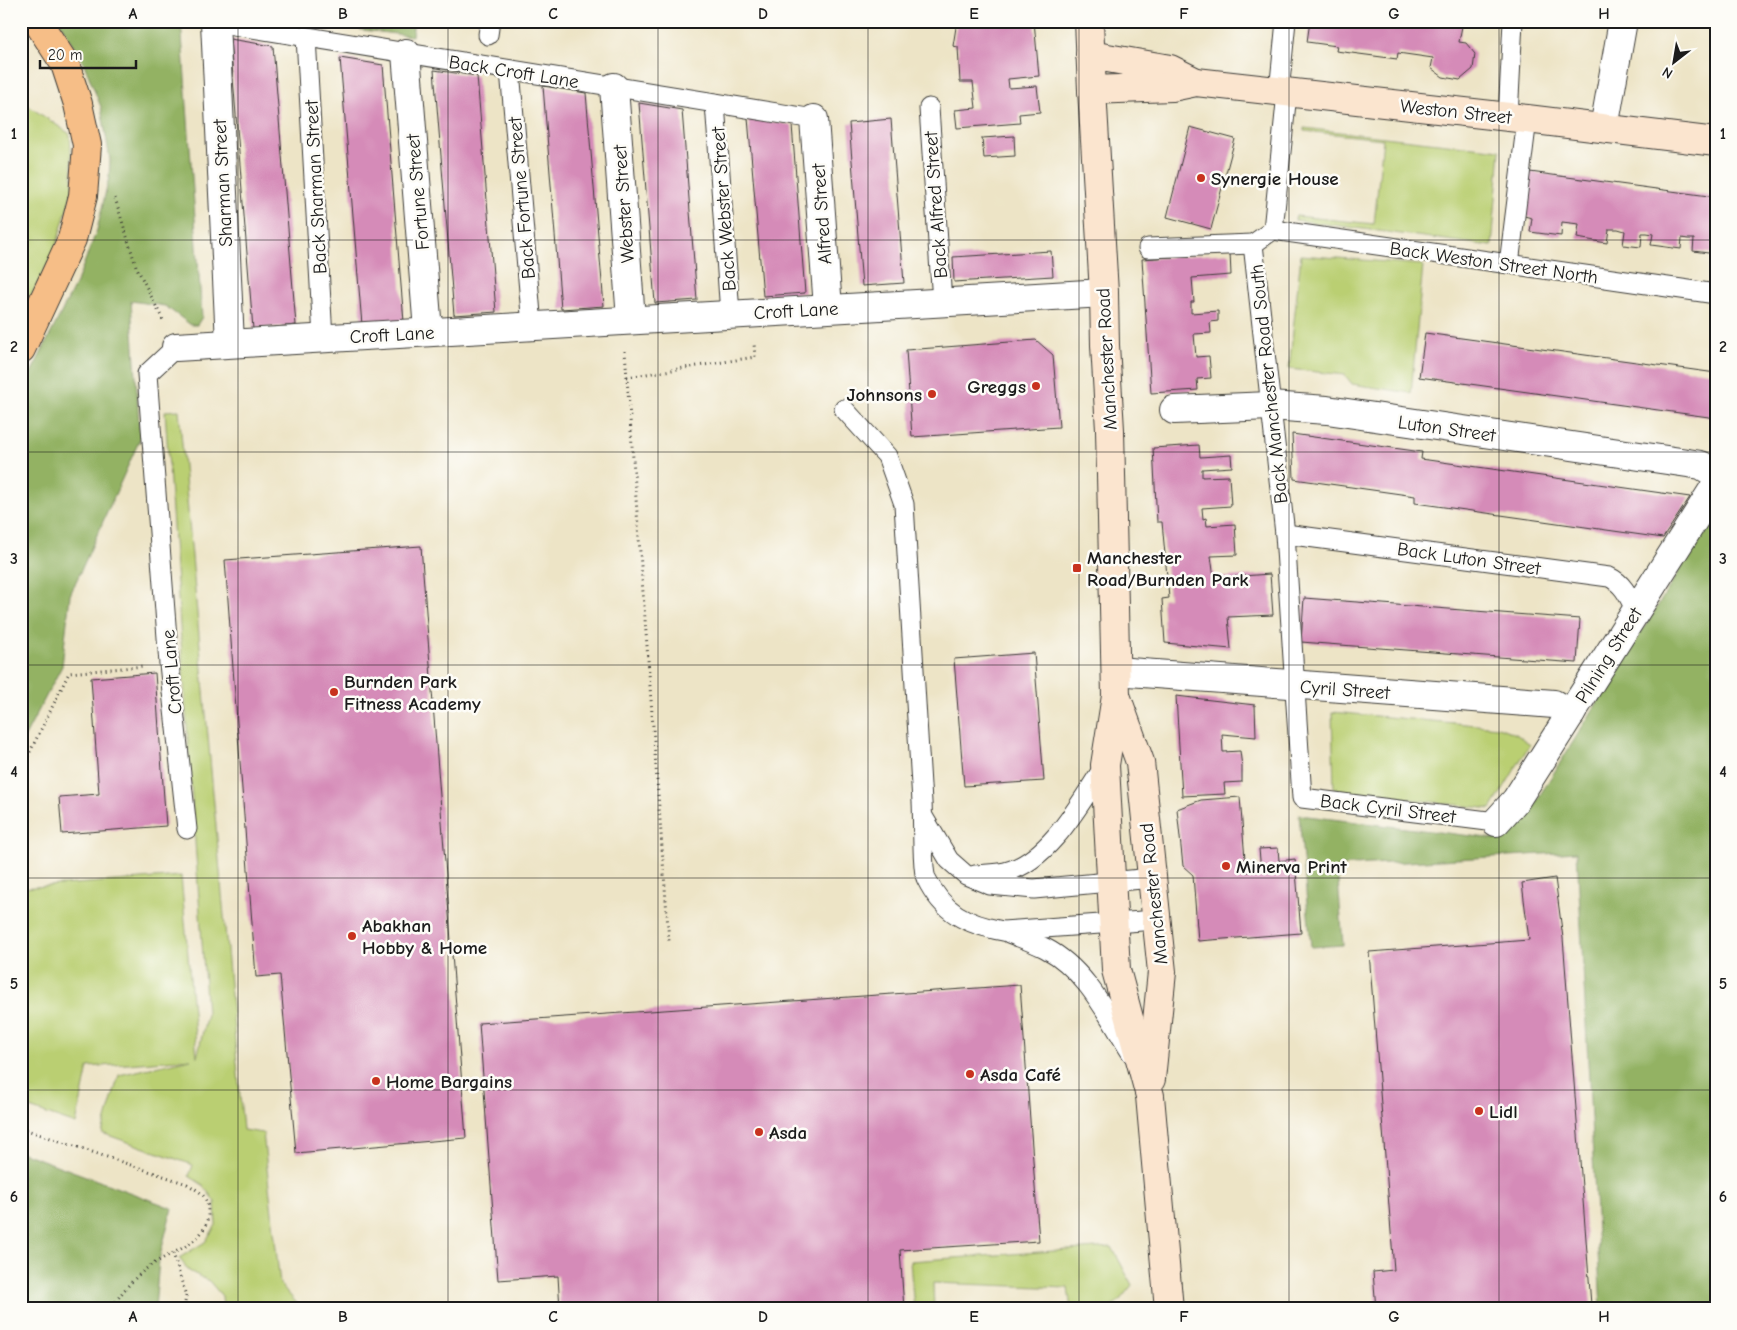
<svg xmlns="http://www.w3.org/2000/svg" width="1737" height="1330" font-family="'Comic Neue',sans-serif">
	<rect width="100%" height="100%" fill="#fdfcf7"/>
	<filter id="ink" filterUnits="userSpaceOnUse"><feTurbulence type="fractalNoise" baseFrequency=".02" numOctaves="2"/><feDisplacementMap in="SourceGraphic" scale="10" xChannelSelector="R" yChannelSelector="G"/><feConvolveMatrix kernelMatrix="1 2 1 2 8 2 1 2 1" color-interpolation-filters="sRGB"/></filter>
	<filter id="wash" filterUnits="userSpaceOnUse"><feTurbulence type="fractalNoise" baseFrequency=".0096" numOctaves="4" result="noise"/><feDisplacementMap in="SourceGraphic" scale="20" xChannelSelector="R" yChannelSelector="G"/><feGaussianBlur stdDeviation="1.12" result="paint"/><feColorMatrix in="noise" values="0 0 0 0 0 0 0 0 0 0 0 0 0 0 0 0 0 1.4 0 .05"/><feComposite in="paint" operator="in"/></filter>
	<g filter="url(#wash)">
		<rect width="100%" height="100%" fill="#ede4c6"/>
		<g fill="#bacf72" stroke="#6b7647">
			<polygon points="21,101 70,134 73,188 55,250 21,316"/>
			<polygon points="1304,128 1500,150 1492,246 1295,220 1296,216 1374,224 1383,139 1304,131"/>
			<polygon points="1301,255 1423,265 1411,393 1352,384 1345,375 1289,369"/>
			<polygon points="179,410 243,1130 263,1133 280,1284 302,1309 223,1309 222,1296 209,1281 189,1271 179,1258 205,1242 216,1225 215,1202 203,1185 189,1176 193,1165 102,1133 119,1075 191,1059 88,1067 76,1124 21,1105 21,888 181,876 197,1057 207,1014 165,411"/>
			<polygon points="1332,712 1498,727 1516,734 1530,744 1491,809 1334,790"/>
			<polygon points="1112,1247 1132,1285 1119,1301 1108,1309 1071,1309 1068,1288 933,1283 934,1309 914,1309 910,1261"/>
		</g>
		<g fill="#93b264" stroke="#586740">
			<polygon points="59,21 181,21 202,317 197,325 191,325 165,306 131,301 140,439 70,595 62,666 21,744 21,402 31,373 78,279 97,230 109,177 110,160 101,107 84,64"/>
			<polygon points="290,21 414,21 412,36"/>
			<polygon points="1716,512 1716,1309 1601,1309 1577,852 1337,866 1343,945 1311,947 1299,815 1504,840 1535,803"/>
			<polygon points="21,1152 172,1208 159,1260 155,1309 21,1309"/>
		</g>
		<g id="blocks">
			<g fill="#d58bb8">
				<polygon points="957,21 1034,21 1039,76 1008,79 1009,88 1037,86 1040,112 1019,114 1020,123 957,128 955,110 976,108 973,82 960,82 958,47 953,46"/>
				<polygon points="1310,21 1463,21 1459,42 1466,43 1475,54 1473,69 1460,80 1443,77 1431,68 1433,58 1398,53 1397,59 1336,51 1337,46 1307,42"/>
				<polygon points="230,39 273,46 296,325 253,329"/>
				<polygon points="340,58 383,65 404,322 362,325"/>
				<polygon points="434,70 477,76 496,312 454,315"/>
				<polygon points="543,86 586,93 604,306 561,309"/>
				<polygon points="639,103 682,110 697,300 655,303"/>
				<polygon points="748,118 792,125 805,293 763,296"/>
				<polygon points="891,119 904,283 862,286 849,123"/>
				<polygon points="1190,127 1235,139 1211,229 1167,217"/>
				<polygon points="1014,136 1015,156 984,158 982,138"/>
				<polygon points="1530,172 1716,197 1716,254 1693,251 1694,239 1688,239 1682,238 1681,249 1651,245 1653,234 1647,233 1642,233 1641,247 1623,245 1625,231 1618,229 1609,229 1607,243 1577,238 1579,224 1562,222 1561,236 1530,232 1532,218 1524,216"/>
				<polygon points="1051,251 1053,276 954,282 953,257"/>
				<polygon points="1230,253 1231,275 1192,278 1194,302 1191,302 1191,313 1218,311 1218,321 1210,322 1211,333 1194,334 1196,357 1209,356 1211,378 1197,379 1198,390 1151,393 1142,259"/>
				<polygon points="1425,333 1716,373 1716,418 1419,377"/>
				<polygon points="1036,340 1053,355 1059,427 912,437 906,350"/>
				<polygon points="1292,434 1422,452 1421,459 1690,497 1663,538 1437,506 1415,503 1415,496 1294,479"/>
				<polygon points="1199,445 1200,457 1231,455 1232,467 1202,469 1202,477 1229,476 1231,506 1202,508 1203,519 1206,518 1207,526 1235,524 1237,555 1211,556 1214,578 1270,574 1273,615 1228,617 1231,649 1165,643 1162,599 1169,598 1162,522 1157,522 1153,448"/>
				<polygon points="421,546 466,1138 296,1153 280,975 256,977 225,560"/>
				<polygon points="1304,598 1580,619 1577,663 1301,642"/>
				<polygon points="1034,653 1044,781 964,786 954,659"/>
				<polygon points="155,673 166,826 62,834 59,797 99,794 91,678"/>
				<polygon points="1176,696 1255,705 1256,737 1222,734 1223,752 1240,751 1242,767 1242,782 1224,783 1225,794 1182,796"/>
				<polygon points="1240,797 1246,872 1261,871 1259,849 1278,848 1279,861 1295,859 1301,933 1198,941 1193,875 1183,866 1177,809 1201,800"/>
				<polygon points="1555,878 1563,938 1591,1305 1599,1305 1600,1309 1376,1309 1373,1272 1394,1270 1369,952 1529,940 1522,883"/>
				<polygon points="1020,985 1039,1241 900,1250 904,1309 560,1309 558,1276 498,1280 479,1023"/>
			</g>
		</g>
	</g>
	<g filter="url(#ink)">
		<use href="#blocks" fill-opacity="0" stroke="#3b3a36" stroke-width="1"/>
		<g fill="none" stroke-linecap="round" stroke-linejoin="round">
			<g stroke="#3b3a36" stroke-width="21">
				<g id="lane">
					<polyline points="215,22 814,119"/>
					<polyline points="488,35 490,21"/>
					<polyline points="306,37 323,338"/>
					<polyline points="510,70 532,326"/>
					<polyline points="1279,92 1286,21"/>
					<polyline points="1287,93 1273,230 1253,244 1285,534 1302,798 1496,822"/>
					<polyline points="715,103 730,314"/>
					<polyline points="929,108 942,302"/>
					<polyline points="1508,117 1513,21"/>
					<polyline points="1273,230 1716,294"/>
					<polyline points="1148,248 1253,244"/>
					<polyline points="1509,264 1527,119"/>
					<polyline points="176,347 147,374 169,664 187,829"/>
					<path d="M844 409 887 456 904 504C910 603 916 703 922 802 923 817 922 869 926 878 943 913 966 924 1003 931L1156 920"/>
					<path d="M1285 534 1609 577C1623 583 1629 597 1636 611"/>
					<polyline points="924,818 949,860 966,875 990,885 1034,889 1152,878"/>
					<path d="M975 875C985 874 996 874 1005 872 1049 862 1082 800 1105 765"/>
					<path d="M1009 933C1021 938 1033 942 1045 948 1086 969 1108 1016 1132 1054"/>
				</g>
			</g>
			<g stroke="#3b3a36" stroke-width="30">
				<g id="street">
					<polyline points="215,22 230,343"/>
					<polyline points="406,53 428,331"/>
					<polyline points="614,87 631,320"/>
					<polyline points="814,119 828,308"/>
					<polyline points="1604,128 1623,21"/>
					<polyline points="176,347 1104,293"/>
					<polyline points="1174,410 1270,406 1327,410 1701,465 1716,474"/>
					<polyline points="1116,671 1554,704 1571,714"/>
					<polyline points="1496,822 1516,800 1716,485"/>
				</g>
			</g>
			<g stroke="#3b3a36" stroke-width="30">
				<g id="secondary">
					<polyline points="1089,21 1092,90 1104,293 1105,345 1110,430 1116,696 1105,765 1116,970 1150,1096 1169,1309"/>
					<polyline points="1090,55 1170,69 1196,82"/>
					<polyline points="1092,90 1172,87 1196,82 1527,119 1716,142"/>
					<polyline points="1117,698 1140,762 1162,972 1151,1079"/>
				</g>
			</g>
			<g stroke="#3b3a36" stroke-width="30">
				<polyline id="highway" points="21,349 72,239 83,196 87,145 78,104 65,64 37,21"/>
			</g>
			<g stroke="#3b3a36" stroke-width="3" stroke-dasharray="1 4" stroke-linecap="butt">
				<polyline points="115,198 136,266 163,320"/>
				<polyline points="625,351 669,941"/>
				<polyline points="627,377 755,357 754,343"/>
				<polyline points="21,770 69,673 144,666"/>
				<path d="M21 1128 187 1184C200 1192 208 1195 208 1212 208 1244 171 1251 150 1266 134 1277 121 1293 111 1309"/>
				<polyline points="173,1253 186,1296 184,1309"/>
			</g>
			<use href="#lane" stroke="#fff" stroke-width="19"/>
			<use href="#street" stroke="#fff" stroke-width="28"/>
			<use href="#secondary" stroke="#fbe5cf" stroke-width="28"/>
			<use href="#highway" stroke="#f6be87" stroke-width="28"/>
		</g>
	</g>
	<path fill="none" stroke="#1c1c1c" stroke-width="1" stroke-opacity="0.55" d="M238 21V1309M448 21V1309M658 21V1309M868 21V1309M1079 21V1309M1289 21V1309M1499 21V1309M21 240H1716M21 452H1716M21 665H1716M21 878H1716M21 1090H1716"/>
	<g fill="#c8321e" stroke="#fdfcf7" stroke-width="2">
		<circle cx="1201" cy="178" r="5"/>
		<circle cx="1036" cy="386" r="5"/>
		<circle cx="932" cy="394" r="5"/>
		<rect x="1072" y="563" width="10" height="10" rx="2.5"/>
		<circle cx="334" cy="692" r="5"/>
		<circle cx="1226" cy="866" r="5"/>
		<circle cx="352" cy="936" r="5"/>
		<circle cx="970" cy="1074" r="5"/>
		<circle cx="376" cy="1081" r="5"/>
		<circle cx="1479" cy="1111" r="5"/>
		<circle cx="759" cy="1132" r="5"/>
	</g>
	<g text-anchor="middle" stroke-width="5" stroke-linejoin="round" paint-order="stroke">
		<g font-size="19" fill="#1c1c1c" stroke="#fdfcf7">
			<text transform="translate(514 71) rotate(9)" y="7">Back Croft Lane</text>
			<text transform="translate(1456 111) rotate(6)" y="7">Weston Street</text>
			<text transform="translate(222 183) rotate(-93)" y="7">Sharman Street</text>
			<text transform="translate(315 187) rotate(-93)" y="7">Back Sharman Street</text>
			<text transform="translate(417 192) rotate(-95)" y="7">Fortune Street</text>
			<text transform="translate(521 198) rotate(-95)" y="7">Back Fortune Street</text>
			<text transform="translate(623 204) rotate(-94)" y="7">Webster Street</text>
			<text transform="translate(935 205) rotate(-94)" y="7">Back Alfred Street</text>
			<text transform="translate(723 209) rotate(-94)" y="7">Back Webster Street</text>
			<text transform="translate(821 214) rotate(-94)" y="7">Alfred Street</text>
			<text transform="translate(1494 262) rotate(8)" y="7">Back Weston Street North</text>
			<text transform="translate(796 310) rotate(-3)" y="7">Croft Lane</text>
			<text transform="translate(392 334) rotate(-3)" y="7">Croft Lane</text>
			<text transform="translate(1106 359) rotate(-93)" y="7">Manchester Road</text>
			<text transform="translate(1268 384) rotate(-96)" y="7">Back Manchester Road South</text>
			<text transform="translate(1447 428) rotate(8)" y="7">Luton Street</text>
			<text transform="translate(1469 558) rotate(8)" y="7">Back Luton Street</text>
			<text transform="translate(1608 655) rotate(-58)" y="7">Pilning Street</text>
			<text transform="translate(171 672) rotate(-95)" y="7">Croft Lane</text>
			<text transform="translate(1345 689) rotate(4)" y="7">Cyril Street</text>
			<text transform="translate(1388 808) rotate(7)" y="7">Back Cyril Street</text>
			<text transform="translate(1153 894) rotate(-96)" y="7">Manchester Road</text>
		</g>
		<g font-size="19" font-weight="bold" fill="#1c1c1c" stroke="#fdfcf7" text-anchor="start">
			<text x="1211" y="185">Synergie House</text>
			<text x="1026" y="393" text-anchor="end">Greggs</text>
			<text x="922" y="401" text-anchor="end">Johnsons</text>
			<text x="1087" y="564">Manchester<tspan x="1087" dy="22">Road/Burnden Park</tspan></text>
			<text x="344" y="688">Burnden Park<tspan x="344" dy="22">Fitness Academy</tspan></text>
			<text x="1236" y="873">Minerva Print</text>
			<text x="362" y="932">Abakhan<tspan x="362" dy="22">Hobby &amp; Home</tspan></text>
			<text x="980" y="1081">Asda Café</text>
			<text x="386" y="1088">Home Bargains</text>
			<text x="1489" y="1118">Lidl</text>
			<text x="769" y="1139">Asda</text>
		</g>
	</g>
	<rect width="1737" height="1330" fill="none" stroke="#fdfcf7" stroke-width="55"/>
	<g transform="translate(1674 62) rotate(211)" stroke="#fdfcf7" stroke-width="4" paint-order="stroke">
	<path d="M0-4L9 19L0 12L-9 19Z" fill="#1c1c1c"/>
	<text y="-8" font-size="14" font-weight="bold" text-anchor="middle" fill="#1c1c1c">N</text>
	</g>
	<path d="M40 60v8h96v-8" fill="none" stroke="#1c1c1c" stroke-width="2.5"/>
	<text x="48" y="60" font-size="15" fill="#1c1c1c" stroke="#fdfcf7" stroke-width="4" paint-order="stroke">20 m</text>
	<rect x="28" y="28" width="1682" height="1274" fill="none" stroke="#1c1c1c" stroke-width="2"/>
	<g font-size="16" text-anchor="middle" font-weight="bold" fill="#1c1c1c">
		<text x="133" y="19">A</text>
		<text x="343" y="19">B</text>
		<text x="553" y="19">C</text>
		<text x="763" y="19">D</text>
		<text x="974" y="19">E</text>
		<text x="1184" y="19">F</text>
		<text x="1394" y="19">G</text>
		<text x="1604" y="19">H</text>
		<text x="14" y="139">1</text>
		<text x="1723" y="139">1</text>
		<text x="14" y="352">2</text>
		<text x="1723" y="352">2</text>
		<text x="14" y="564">3</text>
		<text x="1723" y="564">3</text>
		<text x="14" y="777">4</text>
		<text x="1723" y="777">4</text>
		<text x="14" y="989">5</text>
		<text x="1723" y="989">5</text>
		<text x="14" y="1202">6</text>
		<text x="1723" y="1202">6</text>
		<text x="133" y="1322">A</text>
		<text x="343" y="1322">B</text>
		<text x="553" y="1322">C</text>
		<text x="763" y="1322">D</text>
		<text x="974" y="1322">E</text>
		<text x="1184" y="1322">F</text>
		<text x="1394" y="1322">G</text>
		<text x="1604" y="1322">H</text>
	</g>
</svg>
